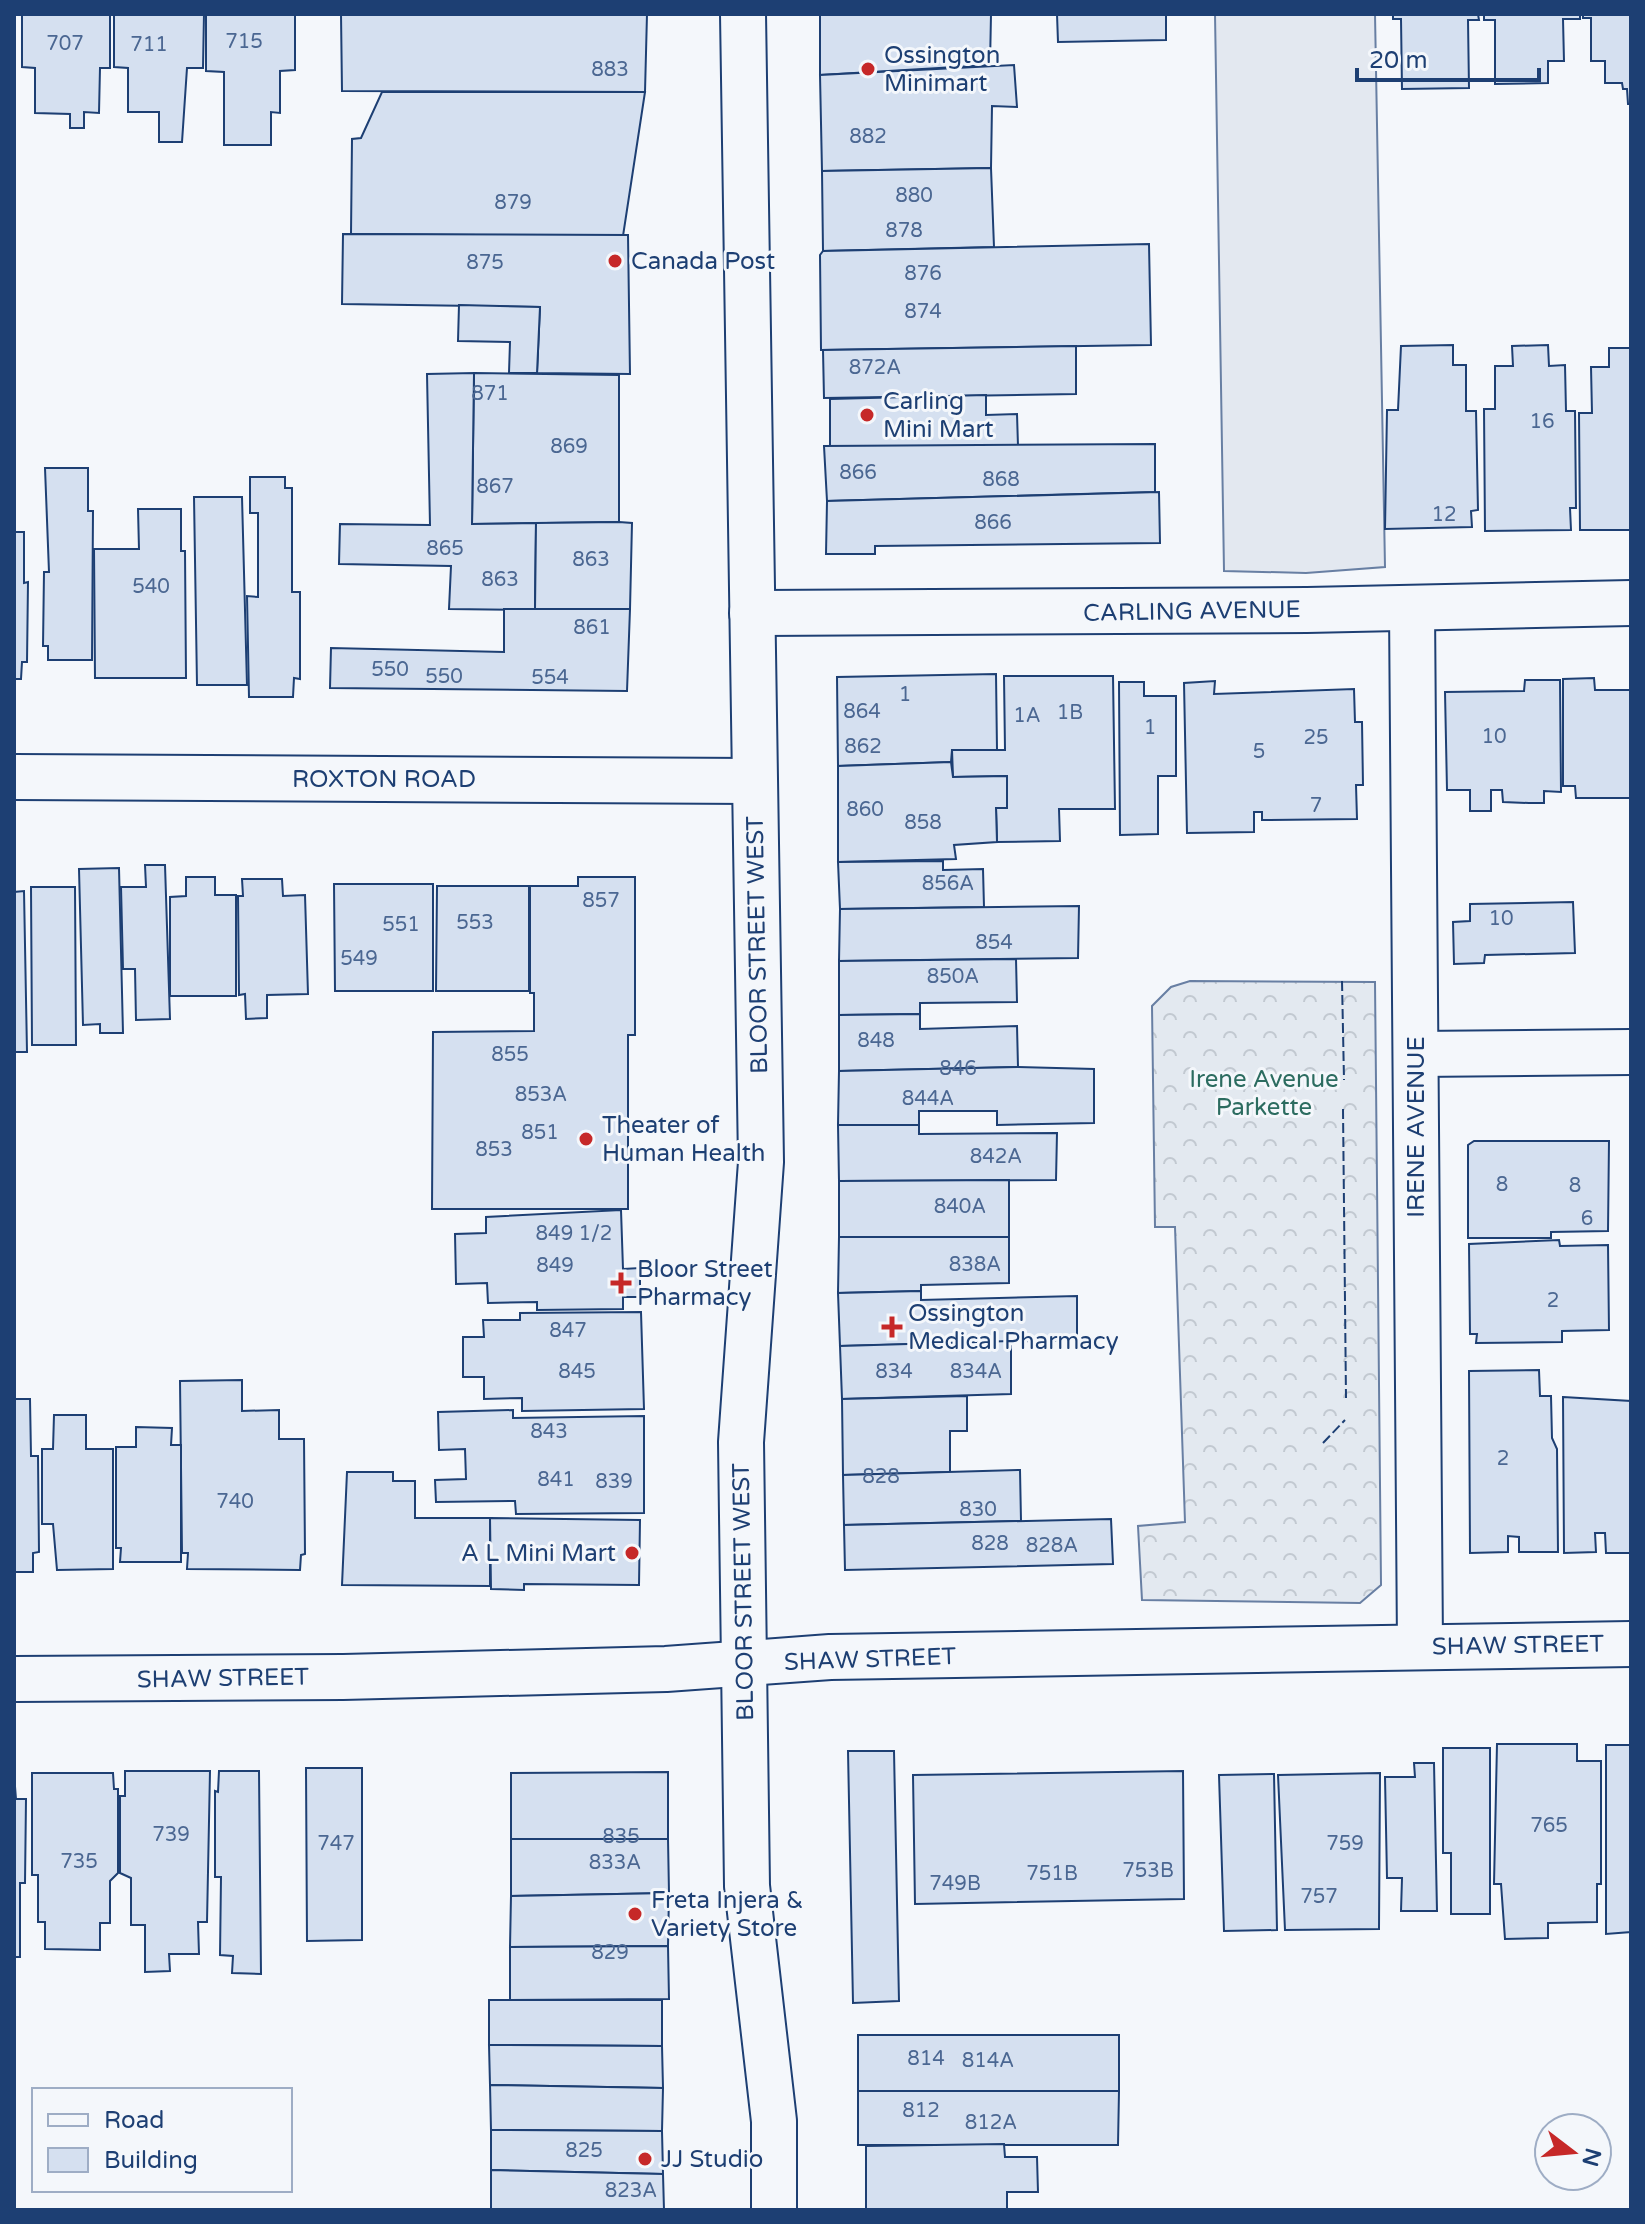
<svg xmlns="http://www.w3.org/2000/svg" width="1645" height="2224" font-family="'Varela Round',sans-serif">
	<defs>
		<pattern id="forest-crowns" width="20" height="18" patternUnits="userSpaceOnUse" patternTransform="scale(2)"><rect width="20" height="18" fill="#e3e9f0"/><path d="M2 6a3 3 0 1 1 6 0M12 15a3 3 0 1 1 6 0" fill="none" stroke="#c2c9d1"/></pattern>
	</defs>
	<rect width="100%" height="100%" fill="#f4f7fb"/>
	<polygon fill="url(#forest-crowns)" stroke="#687fa3" stroke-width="2" points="1190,981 1375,982 1381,1585 1360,1603 1142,1600 1138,1526 1185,1522 1175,1227 1155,1227 1152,1006 1171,987"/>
	<polygon fill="#e3e8f0" stroke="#687fa3" stroke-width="2" points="1215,14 1375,14 1385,567 1306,573 1224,571"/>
	<g fill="#d5e0f0" stroke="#1d3f73" stroke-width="2">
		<polygon points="22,14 110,14 110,68 100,68 99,113 84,112 84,128 70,128 70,114 35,113 35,68 22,67"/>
		<polygon points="114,14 204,14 203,68 187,68 182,142 159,142 159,112 128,112 128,68 114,67"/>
		<polygon points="206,14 295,14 295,70 280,71 280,113 271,112 271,145 224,145 224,72 206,71"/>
		<polygon points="341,14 647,14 645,92 342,91"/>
		<polygon points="820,14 991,14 990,65 820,75"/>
		<polygon points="1057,14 1166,14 1166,40 1058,42"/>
		<polygon points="1393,14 1478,14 1479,20 1468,20 1469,88 1402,89 1401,19 1393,19"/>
		<polygon points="1484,14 1580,14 1580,19 1563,19 1564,61 1548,61 1548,83 1495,84 1495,20 1484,20"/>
		<polygon points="1583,14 1631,14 1631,104 1628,104 1627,89 1623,89 1622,83 1605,83 1605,61 1591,61 1591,18 1583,18"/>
		<polygon points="1014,65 1017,107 992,106 991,168 822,171 820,75"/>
		<polygon points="382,92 645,92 623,236 351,234 352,139 361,138"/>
		<polygon points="991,168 994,247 823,251 822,171"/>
		<polygon points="343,234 628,235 630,374 537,373 540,307 342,304"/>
		<polygon points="1149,244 1151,345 821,350 820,255 823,251"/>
		<polygon points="459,305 540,307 537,373 509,373 510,342 458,341"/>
		<polygon points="1453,345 1453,365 1466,365 1466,411 1476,411 1478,510 1471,511 1472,527 1385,529 1387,410 1398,410 1401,346"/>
		<polygon points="1548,345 1549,366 1565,365 1566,411 1575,411 1576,508 1570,508 1571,530 1485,531 1484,409 1495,409 1495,366 1513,366 1512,346"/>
		<polygon points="1076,346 1076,394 824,398 823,350"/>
		<polygon points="1609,348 1631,348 1631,530 1580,530 1579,413 1592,413 1591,367 1609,367"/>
		<polygon points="474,373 619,375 619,522 472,524"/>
		<polygon points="474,373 472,524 536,523 535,610 449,609 451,566 339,564 340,524 430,525 427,374"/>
		<polygon points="986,395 986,415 1017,414 1018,446 830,447 830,399"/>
		<polygon points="1155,444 1155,492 827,501 824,446"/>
		<polygon points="45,468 88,468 88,511 93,511 92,660 48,660 48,646 43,646 44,572 49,572"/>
		<polygon points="250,477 285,477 285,488 292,488 292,592 300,592 300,679 294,678 293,697 249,697 247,596 258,597 258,513 250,513"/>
		<polygon points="1159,492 1160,543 875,546 875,554 826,554 827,501"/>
		<polygon points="194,497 242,497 247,685 197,685"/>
		<polygon points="138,509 181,509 181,551 185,551 186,678 95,678 94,549 139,549"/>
		<polygon points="619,522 632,523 630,609 535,610 536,523"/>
		<polygon points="14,532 24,532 24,583 28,582 27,662 22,662 21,679 14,679"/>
		<polygon points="504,609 630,609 627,691 330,688 331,648 504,652"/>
		<polygon points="996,674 997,750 952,750 951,762 838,766 837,677"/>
		<polygon points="1004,676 1113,676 1115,809 1059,809 1060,841 997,842 996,808 1007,808 1007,776 953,777 952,750 1005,750"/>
		<polygon points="1594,678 1595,690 1631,690 1631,798 1576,798 1575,786 1563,786 1563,679"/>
		<polygon points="1525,680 1560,680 1561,792 1544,791 1544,803 1529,803 1503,802 1502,790 1491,790 1491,811 1470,811 1470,790 1447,790 1445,692 1524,691"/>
		<polygon points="1215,681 1214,694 1354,689 1355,722 1362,722 1363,785 1356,785 1357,819 1262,820 1262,812 1254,812 1254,832 1187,833 1184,683"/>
		<polygon points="1119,682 1144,682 1144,696 1176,696 1176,776 1158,776 1158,834 1120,835"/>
		<polygon points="951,762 953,777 1007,776 1007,808 996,808 997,842 954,845 956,859 838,862 838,766"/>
		<polygon points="943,861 943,870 983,869 984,907 840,909 838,862"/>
		<polygon points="145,865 165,865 170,1019 136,1020 135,969 123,969 121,887 146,887"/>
		<polygon points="119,868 123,1033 100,1033 100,1024 83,1025 79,869"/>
		<polygon points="186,877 215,877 215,895 236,895 236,996 170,996 170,897 186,896"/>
		<polygon points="578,877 635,877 635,1035 628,1035 628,1209 432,1209 433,1032 534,1031 534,993 530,993 530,886 578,886"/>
		<polygon points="242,879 282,879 283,896 305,895 308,994 267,995 267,1018 246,1019 245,994 239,995 238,896 243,896"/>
		<polygon points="334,884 433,884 433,991 335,991"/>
		<polygon points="437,886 529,886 529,991 436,991"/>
		<polygon points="31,887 75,887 76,1045 32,1045"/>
		<polygon points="24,891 27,1052 14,1052 14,892"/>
		<polygon points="1573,902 1575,953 1485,955 1484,963 1454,964 1453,922 1470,921 1470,904"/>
		<polygon points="1079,906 1078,958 839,961 840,909"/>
		<polygon points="1016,959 1017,1002 920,1003 920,1014 839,1015 839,961"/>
		<polygon points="920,1014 920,1029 1017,1026 1018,1067 839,1071 839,1015"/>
		<polygon points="1018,1067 1094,1069 1094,1123 997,1125 997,1111 919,1111 919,1125 838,1125 839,1071"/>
		<polygon points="838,1125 919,1125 919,1134 1057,1133 1056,1180 839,1181"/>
		<polygon points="1474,1141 1609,1141 1608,1231 1551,1232 1551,1238 1468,1238 1468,1145"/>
		<polygon points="1009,1180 1009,1237 839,1237 839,1181"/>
		<polygon points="621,1210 623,1269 640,1268 640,1297 623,1297 623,1309 537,1310 537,1302 488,1303 487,1283 456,1284 455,1234 486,1233 486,1217"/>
		<polygon points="839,1237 1009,1237 1009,1283 921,1285 921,1291 838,1293"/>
		<polygon points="1559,1240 1560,1246 1608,1245 1609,1330 1562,1331 1562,1342 1476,1343 1477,1334 1470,1334 1469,1244"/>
		<polygon points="921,1291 921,1300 1077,1296 1077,1340 840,1346 838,1293"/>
		<polygon points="641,1312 644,1409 522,1411 522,1398 484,1399 484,1377 463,1377 463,1337 484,1337 483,1320 520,1320 520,1313"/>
		<polygon points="1011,1341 1011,1394 842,1399 840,1346"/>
		<polygon points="1539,1370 1540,1396 1551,1396 1552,1438 1557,1449 1558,1552 1519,1552 1519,1537 1508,1536 1508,1552 1470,1553 1469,1371"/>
		<polygon points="242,1380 242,1411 279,1410 279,1439 304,1439 305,1554 301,1555 300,1570 187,1569 188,1553 182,1553 180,1381"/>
		<polygon points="967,1396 967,1431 950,1431 950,1472 843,1475 842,1399"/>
		<polygon points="1563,1397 1631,1401 1631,1553 1606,1553 1605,1533 1595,1533 1596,1552 1564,1553"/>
		<polygon points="14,1399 30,1399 31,1456 38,1456 39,1552 33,1553 33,1572 14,1572"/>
		<polygon points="513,1410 513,1418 644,1416 644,1513 516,1514 515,1501 436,1502 435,1480 466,1479 465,1449 439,1450 438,1412"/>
		<polygon points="54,1415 86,1415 86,1449 113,1449 113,1569 57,1570 53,1524 42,1524 42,1449 53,1449"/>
		<polygon points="136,1427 172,1428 171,1445 181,1445 181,1562 120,1562 121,1548 116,1548 116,1447 136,1447"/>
		<polygon points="1020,1470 1021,1521 844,1525 843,1475"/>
		<polygon points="347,1472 393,1472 393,1481 415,1481 415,1518 490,1518 490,1586 342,1585"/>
		<polygon points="490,1518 640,1520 639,1585 524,1584 524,1590 491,1589"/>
		<polygon points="1111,1519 1113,1564 845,1570 844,1525"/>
		<polygon points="1497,1744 1577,1744 1577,1761 1601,1761 1601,1884 1597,1884 1597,1922 1548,1923 1548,1938 1505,1939 1501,1884 1494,1884"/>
		<polygon points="1606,1745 1631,1745 1631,1932 1606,1934"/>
		<polygon points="1443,1748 1490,1748 1490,1914 1451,1914 1451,1853 1443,1853"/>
		<polygon points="848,1751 894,1751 899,2001 853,2003"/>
		<polygon points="1414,1763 1434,1763 1437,1911 1401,1911 1402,1878 1387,1878 1385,1777 1415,1777"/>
		<polygon points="306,1768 362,1768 362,1940 307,1941"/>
		<polygon points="125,1771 210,1771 207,1922 198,1922 199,1954 169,1954 170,1971 145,1972 145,1925 131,1925 131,1878 120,1873 120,1796 125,1796"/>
		<polygon points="219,1771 259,1771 261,1974 232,1973 233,1956 220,1955 221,1877 215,1877 215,1791 218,1792"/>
		<polygon points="1183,1771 1184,1899 915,1904 913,1775"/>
		<polygon points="668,1772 668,1839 511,1839 511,1773"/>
		<polygon points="32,1773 113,1773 114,1789 118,1789 118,1873 110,1881 110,1923 100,1923 100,1950 45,1949 45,1922 38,1922 38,1875 32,1875"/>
		<polygon points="1380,1773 1379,1929 1285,1930 1278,1775"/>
		<polygon points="14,1774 16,1799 26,1799 25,1883 20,1883 20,1957 14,1957"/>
		<polygon points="1274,1774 1277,1930 1224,1931 1219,1775"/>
		<polygon points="511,1839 668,1839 669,1893 511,1896"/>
		<polygon points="669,1893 668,1946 510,1947 511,1896"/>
		<polygon points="668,1946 669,1999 510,2000 510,1947"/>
		<polygon points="489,2000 662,2000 662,2046 489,2045"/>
		<rect x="858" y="2035" width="261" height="56"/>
		<polygon points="489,2045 662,2046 663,2088 490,2085"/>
		<polygon points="490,2085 663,2088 662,2131 491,2130"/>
		<polygon points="858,2091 1119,2091 1118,2145 858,2145"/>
		<polygon points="491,2130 662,2131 663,2174 491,2170"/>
		<polygon points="1004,2144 1005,2157 1037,2157 1038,2192 1007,2192 1007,2210 866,2210 866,2146"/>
		<polygon points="491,2170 663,2174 664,2210 491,2210"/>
	</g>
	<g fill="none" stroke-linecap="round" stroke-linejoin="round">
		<g stroke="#1d3f73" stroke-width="48">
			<g id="minor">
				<polyline points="1412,608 1420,1646"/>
				<polyline points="752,613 1307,610 1631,603"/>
				<polyline points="14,777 754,781"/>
				<polyline points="1416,1054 1631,1052"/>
				<polyline points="14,1679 343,1677 666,1669 830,1657 1631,1644"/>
			</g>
		</g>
		<g stroke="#1d3f73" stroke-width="48">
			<polyline id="primary" points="743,14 761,1162 741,1442 744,1663 747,1886 774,2121 774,2210"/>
		</g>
		<use href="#minor" stroke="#f4f7fb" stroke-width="44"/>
		<use href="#primary" stroke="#f4f7fb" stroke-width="44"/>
		<g stroke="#1d3f73" stroke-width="2" stroke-dasharray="10 4" stroke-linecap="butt">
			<polyline points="1342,981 1344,1080"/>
			<polyline points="1343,1109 1346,1398"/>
			<polyline points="1323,1443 1345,1420"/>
		</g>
	</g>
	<g fill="#c62828" stroke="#f4f7fb" stroke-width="3">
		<circle cx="868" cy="69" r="8"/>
		<circle cx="615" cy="261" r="8"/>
		<circle cx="867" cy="415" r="8"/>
		<circle cx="586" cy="1139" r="8"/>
		<path d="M617 1271h8v8h8v8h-8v8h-8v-8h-8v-8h8z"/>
		<path d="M888 1315h8v8h8v8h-8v8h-8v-8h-8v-8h8z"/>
		<circle cx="632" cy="1553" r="8"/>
		<circle cx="635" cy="1914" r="8"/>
		<circle cx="645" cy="2159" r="8"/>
	</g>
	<g text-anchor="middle" stroke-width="6" stroke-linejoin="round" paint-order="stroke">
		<g font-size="20" fill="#4b6792">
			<text x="244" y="48">715</text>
			<text x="65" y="50">707</text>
			<text x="149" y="51">711</text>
			<text x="610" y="76">883</text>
			<text x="868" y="143">882</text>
			<text x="914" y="202">880</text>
			<text x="513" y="209">879</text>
			<text x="904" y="237">878</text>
			<text x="485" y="269">875</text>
			<text x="923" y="280">876</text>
			<text x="923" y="318">874</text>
			<text x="875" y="374">872A</text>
			<text x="490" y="400">871</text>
			<text x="1542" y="428">16</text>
			<text x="569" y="453">869</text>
			<text x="858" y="479">866</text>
			<text x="1001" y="486">868</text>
			<text x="495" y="493">867</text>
			<text x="1444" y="521">12</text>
			<text x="993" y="529">866</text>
			<text x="445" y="555">865</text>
			<text x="591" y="566">863</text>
			<text x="500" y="586">863</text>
			<text x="151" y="593">540</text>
			<text x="592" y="634">861</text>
			<text x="390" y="676">550</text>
			<text x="444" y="683">550</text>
			<text x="550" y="684">554</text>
			<text x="905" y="701">1</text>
			<text x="862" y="718">864</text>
			<text x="1070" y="719">1B</text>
			<text x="1027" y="722">1A</text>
			<text x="1150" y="734">1</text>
			<text x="1494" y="743">10</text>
			<text x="1316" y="744">25</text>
			<text x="863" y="753">862</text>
			<text x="1259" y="758">5</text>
			<text x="1316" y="812">7</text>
			<text x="865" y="816">860</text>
			<text x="923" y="829">858</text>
			<text x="948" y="890">856A</text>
			<text x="601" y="907">857</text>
			<text x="1501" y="925">10</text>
			<text x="475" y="929">553</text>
			<text x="401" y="931">551</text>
			<text x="994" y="949">854</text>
			<text x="359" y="965">549</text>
			<text x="953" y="983">850A</text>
			<text x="876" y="1047">848</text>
			<text x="510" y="1061">855</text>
			<text x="958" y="1075">846</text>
			<text x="541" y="1101">853A</text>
			<text x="928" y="1105">844A</text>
			<text x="540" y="1139">851</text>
			<text x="494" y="1156">853</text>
			<text x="996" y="1163">842A</text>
			<text x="1502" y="1191">8</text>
			<text x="1575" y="1192">8</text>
			<text x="960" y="1213">840A</text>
			<text x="1587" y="1225">6</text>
			<text x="574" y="1240">849 1/2</text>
			<text x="975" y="1271">838A</text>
			<text x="555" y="1272">849</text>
			<text x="1553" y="1307">2</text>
			<text x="568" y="1337">847</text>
			<text x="577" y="1378">845</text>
			<text x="894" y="1378">834</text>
			<text x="976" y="1378">834A</text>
			<text x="549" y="1438">843</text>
			<text x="1503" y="1465">2</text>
			<text x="881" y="1483">828</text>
			<text x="556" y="1486">841</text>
			<text x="614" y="1488">839</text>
			<text x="235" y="1508">740</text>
			<text x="978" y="1516">830</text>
			<text x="990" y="1550">828</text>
			<text x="1052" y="1552">828A</text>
			<text x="1549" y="1832">765</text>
			<text x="171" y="1841">739</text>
			<text x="621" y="1843">835</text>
			<text x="336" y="1850">747</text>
			<text x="1345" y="1850">759</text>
			<text x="79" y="1868">735</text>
			<text x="615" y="1869">833A</text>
			<text x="1148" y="1877">753B</text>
			<text x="1052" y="1880">751B</text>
			<text x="955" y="1890">749B</text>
			<text x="1319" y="1903">757</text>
			<text x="610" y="1959">829</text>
			<text x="926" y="2065">814</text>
			<text x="988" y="2067">814A</text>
			<text x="921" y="2117">812</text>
			<text x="991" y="2129">812A</text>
			<text x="584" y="2157">825</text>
			<text x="631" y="2197">823A</text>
		</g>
		<g font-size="24" fill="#1d3f73" stroke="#f4f7fb" text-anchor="start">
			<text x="884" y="63">Ossington<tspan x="884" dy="28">Minimart</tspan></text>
			<text x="631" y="269">Canada Post</text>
			<text x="883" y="409">Carling<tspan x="883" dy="28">Mini Mart</tspan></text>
			<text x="602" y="1133">Theater of<tspan x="602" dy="28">Human Health</tspan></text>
			<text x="637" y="1277">Bloor Street<tspan x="637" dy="28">Pharmacy</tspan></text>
			<text x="908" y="1321">Ossington<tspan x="908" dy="28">Medical Pharmacy</tspan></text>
			<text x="616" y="1561" text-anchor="end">A L Mini Mart</text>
			<text x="651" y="1908">Freta Injera &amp;<tspan x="651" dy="28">Variety Store</tspan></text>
			<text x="661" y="2167">JJ Studio</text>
		</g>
		<g font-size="24" fill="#1d3f73" stroke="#f4f7fb">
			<text transform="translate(1192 611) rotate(-1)" y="8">CARLING AVENUE</text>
			<text x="384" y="787">ROXTON ROAD</text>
			<text transform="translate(757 945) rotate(-91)" y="8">BLOOR STREET WEST</text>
			<text transform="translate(1416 1127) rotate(-90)" y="8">IRENE AVENUE</text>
			<text transform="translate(743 1592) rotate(-91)" y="8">BLOOR STREET WEST</text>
			<text transform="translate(1518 1645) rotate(-1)" y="8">SHAW STREET</text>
			<text transform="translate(870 1659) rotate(-2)" y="8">SHAW STREET</text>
			<text transform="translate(223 1678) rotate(-1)" y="8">SHAW STREET</text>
		</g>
		<g font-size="24" fill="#2c6c60" stroke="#f4f7fb">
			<text x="1264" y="1087">Irene Avenue<tspan x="1264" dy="28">Parkette</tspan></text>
		</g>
	</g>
	<rect width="1645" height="2224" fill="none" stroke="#1d3f73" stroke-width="32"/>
	<rect x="32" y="2088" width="260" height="104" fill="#f4f7fb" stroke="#9eadc5" stroke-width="2"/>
	<rect x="48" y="2114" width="40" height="12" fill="#f4f7fb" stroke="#9eadc5" stroke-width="2"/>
	<text x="104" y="2128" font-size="24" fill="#1d3f73">Road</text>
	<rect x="48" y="2148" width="40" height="24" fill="#d5e0f0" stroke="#9eadc5" stroke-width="2"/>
	<text x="104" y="2168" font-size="24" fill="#1d3f73">Building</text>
	<g transform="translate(1573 2152) rotate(106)"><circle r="38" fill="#f4f7fb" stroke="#9eadc5" stroke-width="2"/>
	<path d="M0-6L14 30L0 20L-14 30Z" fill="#c62828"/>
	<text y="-12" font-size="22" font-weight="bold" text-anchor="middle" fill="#1d3f73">N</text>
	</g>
	<path d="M1357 68v12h182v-12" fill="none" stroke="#1d3f73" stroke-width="4"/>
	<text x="1369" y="68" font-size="24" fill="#1d3f73" stroke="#f4f7fb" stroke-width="6" paint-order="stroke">20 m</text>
</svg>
